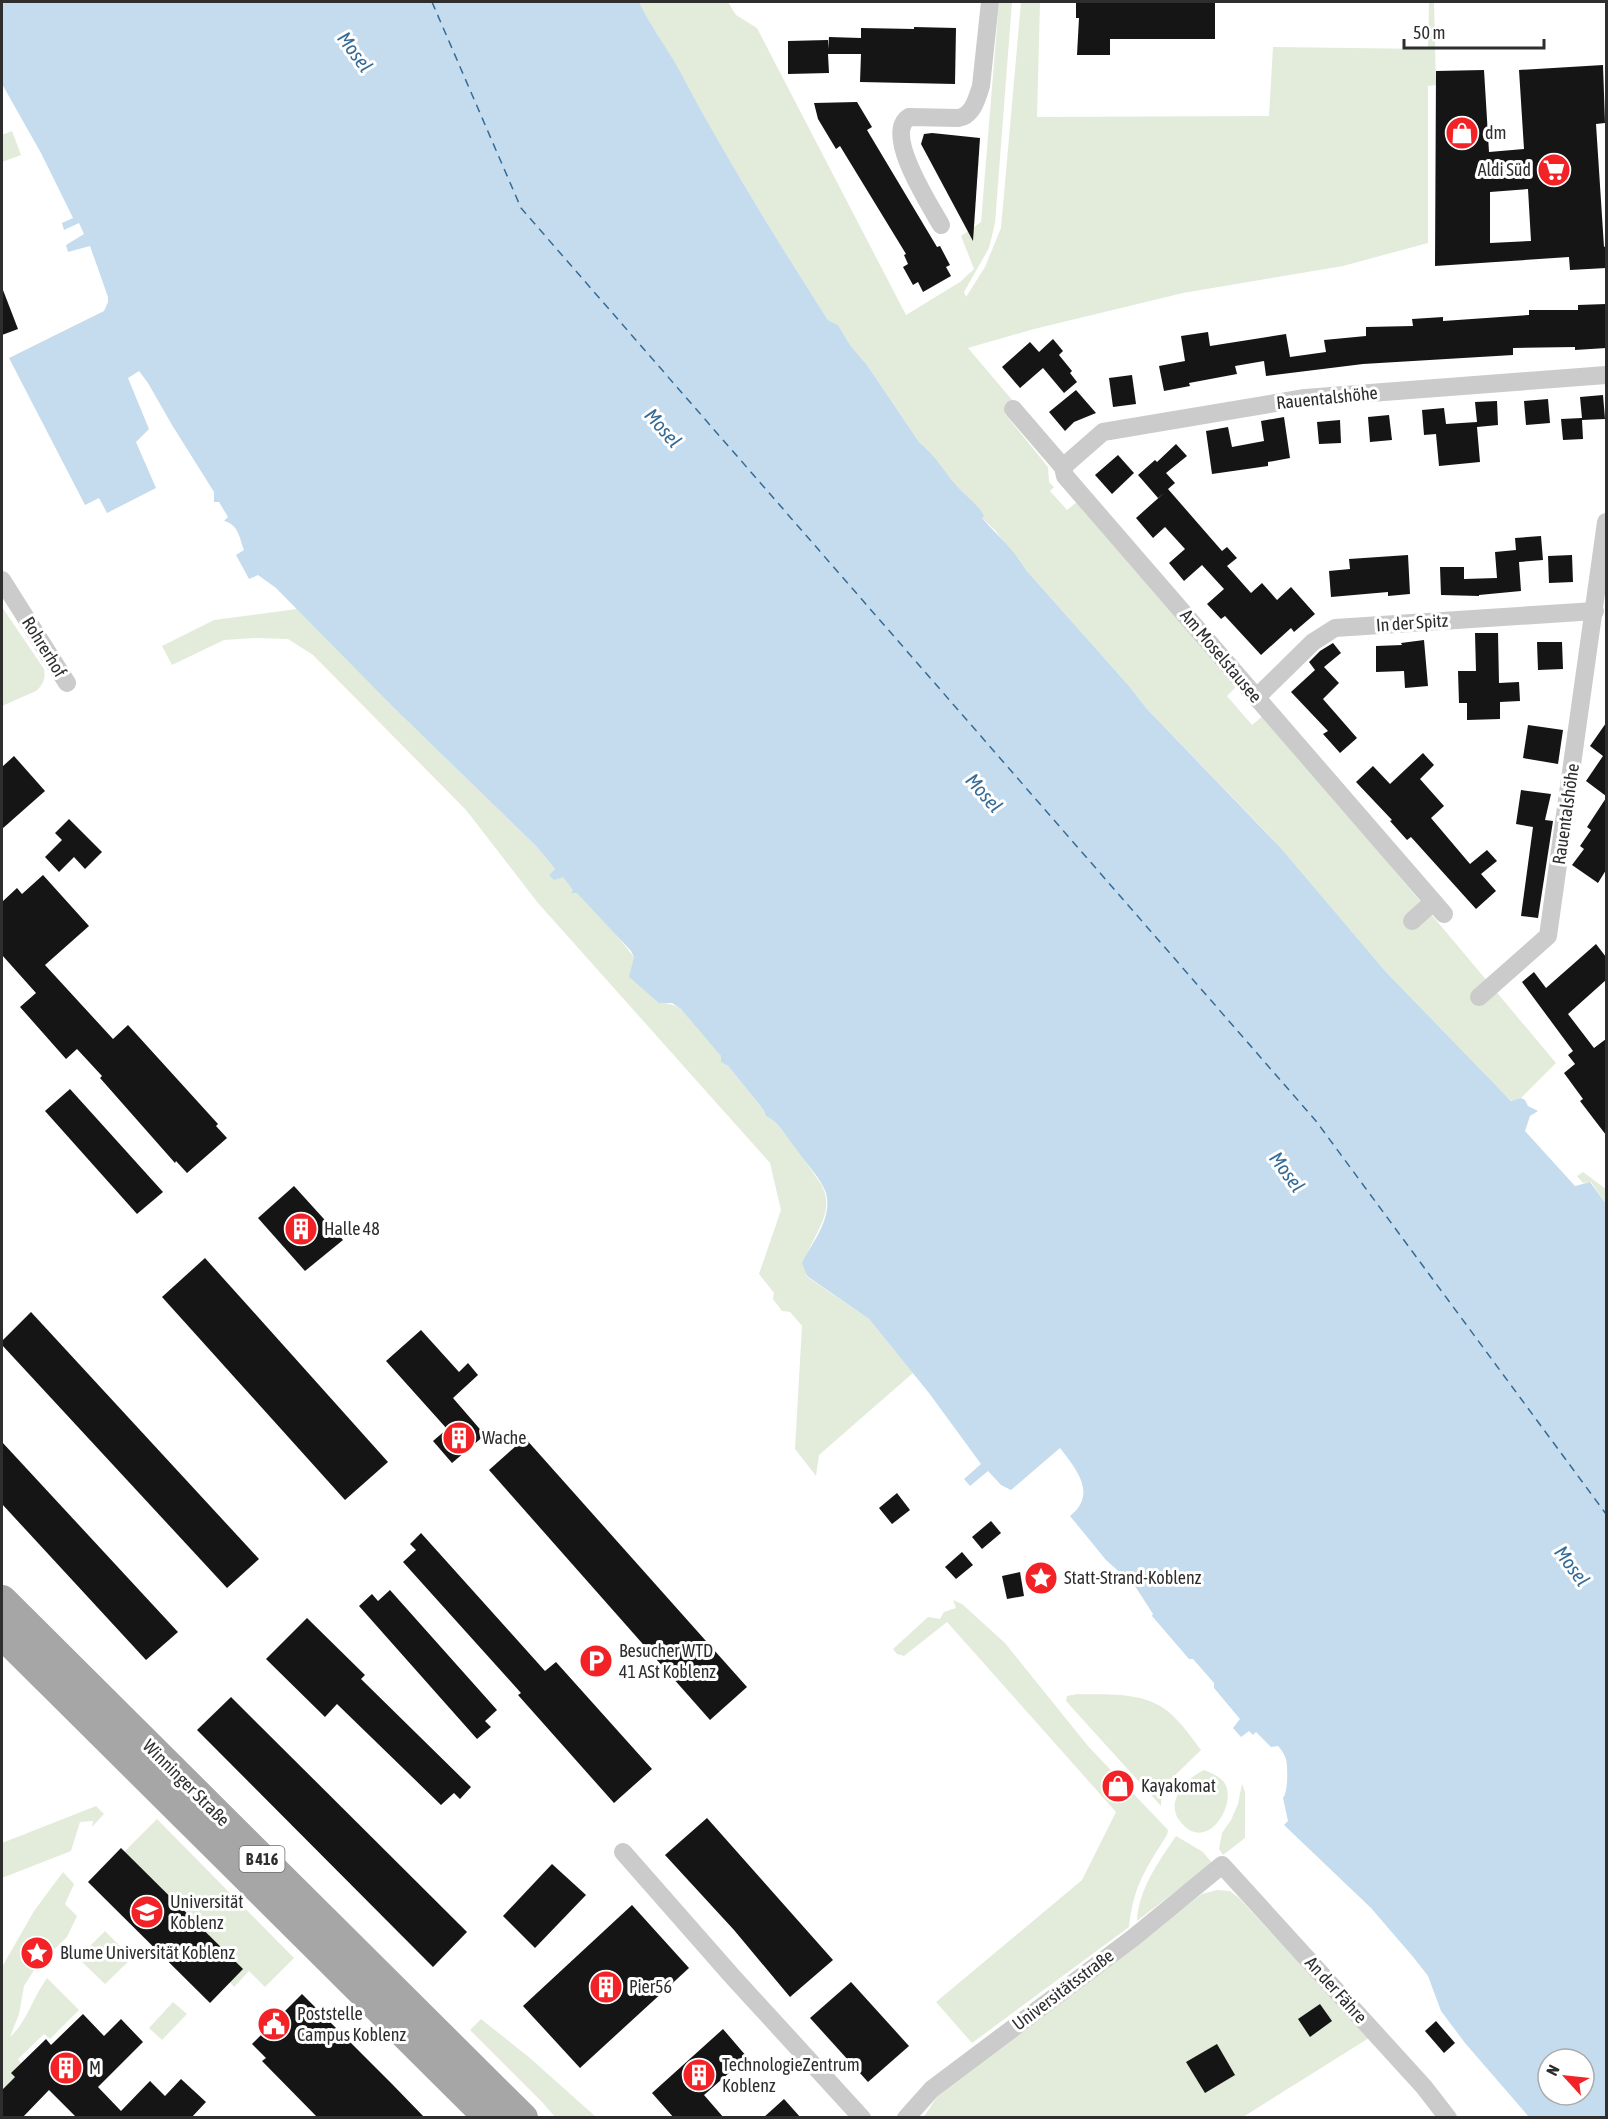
<svg xmlns="http://www.w3.org/2000/svg" width="1608" height="2119" font-family="'Asap Condensed',sans-serif">
	<rect width="100%" height="100%" fill="#fff"/>
	<g fill="#e3ecda">
		<path d="M639 2H728L736 15 757 28 906 315 960 282 974 269 961 236 981 222 999 2H1012L995 223 989 248 964 292 966 297 985 267 1001 228 1021 2H1040L1037 117 1269 116 1273 47 1428 49 1429 2H1434L1436 85 1428 86V243L1343 266 1183 293 1034 329 968 348 1013 401 1006 406 1005 414 1048 467 1049 482 1054 487 1050 491 1067 510 1077 502 1236 687 1227 696 1252 725 1264 715 1556 1063 1521 1098 1512 1101 1506 1096 1386 972 1268 834 1147 709 1129 686 1026 570 1020 560 1006 545 995 530 982 518 928 450 919 442 867 365 850 345 838 325 828 320C775 237 724 155 678 69 666 46 650 25 639 2Z"/>
		<polygon points="12,131 21,155 2,162 2,135"/>
		<path d="M2 607 44 669C46 678 43 685 36 691L2 706Z"/>
		<path d="M297 609 391 705 537 847 555 869 549 875 563 877 609 926 634 957 630 977 660 1003C687 1001 707 1037 721 1056V1062L728 1066 763 1109 766 1116C780 1121 811 1170 821 1184 835 1209 818 1229 808 1252 805 1258 807 1269 806 1276L869 1319 913 1373 819 1455 816 1476 795 1449 802 1326 790 1312 782 1311 773 1299 774 1293 759 1274 781 1210 770 1163 538 903 466 810 313 655 288 639 255 638 224 640 172 665 162 646 214 620Z"/>
		<polygon points="1583,1172 1606,1189 1606,1204 1591,1182 1583,1183 1577,1176"/>
		<path d="M953 1600 962 1604 1005 1643 1088 1746 1168 1830 1167 1835C1146 1868 1133 1887 1129 1927L972 2043 936 2002 1082 1880 1116 1812 947 1622 904 1656 897 1654 893 1649 928 1617 940 1619 944 1612 956 1608Z"/>
		<path d="M1077 1694C1109 1695 1146 1691 1171 1714 1182 1724 1192 1738 1201 1750L1162 1788 1161 1806 1066 1701 1067 1696Z"/>
		<path d="M1204 1770C1211 1773 1219 1776 1224 1782 1239 1803 1206 1856 1180 1821 1175 1815 1173 1807 1176 1799 1179 1787 1193 1775 1204 1770Z"/>
		<polygon points="1242,1784 1245,1792 1245,1838 1223,1855 1219,1849 1222,1833 1231,1820 1238,1804"/>
		<polygon points="96,1806 104,1814 92,1827 93,1821 80,1822 71,1851 2,1878 2,1843"/>
		<polygon points="157,1819 294,1958 265,1987 249,1971 234,1987 124,1852"/>
		<path d="M1176 1836 1203 1852 1212 1863 1137 1921C1139 1888 1158 1863 1176 1836Z"/>
		<path d="M63 1872 74 1884 65 1904 77 1916 67 1937 36 1967 24 1986 19 2014 10 2037C27 2022 33 1997 47 1978L79 2010 50 2039 44 2034 18 2059 21 2063 11 2073 15 2077 2 2090V1967L34 1911Z"/>
		<polygon points="1217,1890 1230,1891 1239,1898 1369,2038 1243,2117 923,2118 939,2094 1202,1894"/>
		<polygon points="105,1931 132,1958 105,1984 78,1958"/>
		<polygon points="173,2002 187,2014 162,2040 149,2028"/>
		<polygon points="481,2019 530,2058 596,2117 555,2117 542,2102 470,2030"/>
	</g>
	<path fill="#c4dcee" fill-rule="evenodd" d="M2 2H639C650 25 666 46 678 68 724 155 775 237 828 320L838 325 850 345 867 365 919 442C934 454 944 471 956 485 964 495 979 505 984 516L982 518C997 535 1015 551 1026 570L1129 686 1147 709 1278 845 1386 972 1511 1101 1521 1098 1525 1100 1528 1106 1538 1111 1530 1116 1525 1131 1575 1186 1590 1182 1606 1204V2117H1529L1465 2043 1441 2011 1428 1976 1414 1958 1371 1908 1284 1825 1288 1821 1283 1798C1288 1792 1288 1768 1286 1759 1285 1755 1281 1749 1278 1746L1271 1747 1256 1732 1253 1735 1249 1731 1241 1737 1233 1728 1240 1719 1214 1688V1683L1193 1659H1189L1152 1616 1153 1614 1135 1586 1106 1560 1070 1516C1098 1494 1076 1469 1060 1448L1011 1490 1001 1485 988 1471 970 1486 964 1479 981 1464 929 1393 869 1319 807 1276 802 1263C812 1243 833 1218 826 1193 822 1180 805 1162 797 1150 788 1139 779 1122 766 1116L763 1109 728 1066 721 1062V1056L681 1009 672 1003H659L629 977 634 957 631 951 577 893H571L573 890 563 877 554 880 549 875 555 869 537 847 391 705 276 588 258 575 249 579 236 555 244 550C239 537 239 525 224 521L228 517 219 502H214V492L172 425 148 383 139 371 128 378 149 429 136 442 156 488 107 513 99 498 85 505 9 358 104 311 108 302V297L90 246 68 252 66 245 84 234 79 223 64 230 62 223 73 218 41 153 2 84ZM1548 2059H1584V2095H1548Z"/>
	<g fill="none" stroke-linecap="round" stroke-linejoin="round">
		<polyline stroke="#366b96" stroke-width="1.5" stroke-dasharray="8 6" stroke-linecap="butt" points="432,2 521,208 1316,1121 1606,1514"/>
	</g>
	<g fill="#151515" fill-rule="evenodd">
		<polygon points="1076,2 1215,2 1215,39 1110,39 1110,55 1077,55 1079,18 1076,18"/>
		<polygon points="914,27 956,28 955,84 860,82 861,54 828,54 829,73 788,74 788,41 828,40 828,49 829,37 861,38 861,28 914,29"/>
		<path d="M1603 65 1605 123 1596 124 1604 247 1606 246V268L1570 270 1569 257 1435 266 1436 71 1484 70 1489 152 1524 149 1519 70ZM1528 189 1531 241 1490 243V192Z"/>
		<polygon points="857,102 872,127 867,130 937,247 940,246 950,265 946,267 951,276 923,292 918,282 913,285 903,267 908,264 904,255 906,254 840,146 836,149 818,119 814,103"/>
		<polygon points="932,133 980,138 973,241 921,144 924,134"/>
		<polygon points="2,290 3,290 18,329 2,335"/>
		<polygon points="1606,304 1606,348 1575,350 1575,347 1513,348 1513,355 1363,364 1266,376 1264,361 1235,366 1237,374 1189,383 1190,386 1164,391 1159,366 1185,361 1181,336 1208,332 1210,346 1286,334 1290,357 1326,352 1324,340 1366,336 1366,327 1413,326 1412,319 1443,317 1443,321 1529,315 1529,310 1578,310 1578,305"/>
		<polygon points="1053,339 1063,351 1059,355 1072,371 1070,373 1077,382 1064,393 1043,368 1020,388 1002,367 1030,342 1039,352"/>
		<polygon points="1132,375 1136,404 1113,407 1109,378"/>
		<polygon points="1076,390 1096,413 1074,422 1065,431 1049,412"/>
		<polygon points="1603,395 1605,419 1582,420 1583,439 1563,440 1561,419 1582,418 1580,397"/>
		<polygon points="1548,399 1550,423 1526,425 1524,401"/>
		<polygon points="1497,401 1498,425 1477,427 1480,462 1439,466 1436,434 1424,435 1422,410 1444,408 1446,424 1477,422 1475,402"/>
		<polygon points="1389,415 1392,440 1370,442 1368,417"/>
		<polygon points="1284,417 1290,458 1268,462 1268,466 1212,474 1206,431 1228,427 1232,447 1264,441 1261,421"/>
		<polygon points="1340,420 1341,443 1319,444 1317,422"/>
		<polygon points="1176,444 1187,456 1166,473 1175,483 1168,489 1222,551 1227,547 1237,558 1227,566 1251,593 1262,583 1277,600 1291,587 1315,614 1294,632 1291,628 1261,655 1225,616 1221,619 1207,604 1224,589 1202,565 1184,581 1169,563 1185,549 1165,527 1153,538 1136,518 1164,493 1158,498 1138,475 1155,460 1157,462"/>
		<polygon points="1118,455 1134,473 1112,494 1095,475"/>
		<polygon points="1541,536 1543,560 1519,562 1521,591 1479,595 1479,596 1441,595 1440,567 1464,567 1464,579 1497,578 1495,552 1516,550 1515,538"/>
		<polygon points="1408,555 1410,594 1388,596 1388,592 1331,597 1329,571 1350,569 1349,559"/>
		<polygon points="1572,555 1573,582 1549,583 1548,556"/>
		<polygon points="1475,633 1498,633 1499,683 1519,682 1520,701 1500,702 1500,719 1467,720 1467,703 1459,703 1458,671 1476,671"/>
		<polygon points="1424,640 1428,686 1405,688 1404,671 1376,672 1376,646 1402,645 1401,643"/>
		<polygon points="1537,642 1562,642 1563,669 1538,670"/>
		<polygon points="1333,643 1341,653 1324,667 1339,683 1323,699 1357,738 1340,753 1323,734 1328,731 1291,692 1315,670 1309,662 1320,651"/>
		<polygon points="1606,723 1606,796 1586,781 1603,756 1590,746"/>
		<polygon points="1528,725 1563,730 1558,764 1523,758"/>
		<polygon points="1423,753 1434,765 1420,779 1444,806 1431,818 1470,864 1487,850 1497,861 1481,874 1496,891 1476,909 1411,837 1407,840 1390,821 1392,820 1356,782 1373,766 1390,784"/>
		<polygon points="14,756 45,791 2,829 2,767"/>
		<polygon points="1521,790 1551,794 1545,820 1553,821 1538,918 1521,916 1533,827 1516,824"/>
		<polygon points="1606,798 1606,870 1598,883 1572,865 1584,849 1580,846 1591,830 1587,827"/>
		<polygon points="69,819 102,852 85,869 74,857 59,872 45,857 62,840 55,833"/>
		<polygon points="43,875 89,926 45,965 113,1039 128,1025 218,1124 216,1126 227,1138 187,1173 176,1161 175,1163 100,1078 102,1076 77,1049 66,1059 20,1007 36,993 2,955 2,902 17,888 22,894"/>
		<polygon points="1596,944 1606,957 1606,980 1568,1014 1594,1048 1606,1039 1606,1135 1580,1101 1583,1099 1564,1073 1575,1064 1568,1055 1573,1051 1522,982 1534,972 1546,988"/>
		<polygon points="70,1089 163,1192 137,1214 45,1111"/>
		<polygon points="294,1186 343,1240 305,1271 258,1218"/>
		<polygon points="205,1258 388,1462 345,1500 162,1297"/>
		<polygon points="31,1312 259,1559 227,1588 2,1345 2,1341"/>
		<polygon points="421,1330 459,1372 468,1363 478,1375 453,1398 485,1435 452,1463 433,1441 447,1429 386,1361"/>
		<polygon points="525,1438 747,1687 710,1720 489,1470"/>
		<polygon points="2,1442 178,1632 146,1660 2,1504"/>
		<polygon points="897,1493 910,1510 892,1524 879,1508"/>
		<polygon points="991,1521 1001,1533 982,1549 972,1537"/>
		<polygon points="421,1533 545,1671 556,1662 652,1769 614,1803 518,1695 521,1693 403,1562 416,1550 410,1544"/>
		<polygon points="962,1552 973,1565 956,1579 945,1567"/>
		<polygon points="1020,1572 1024,1596 1007,1599 1002,1576"/>
		<polygon points="390,1590 497,1710 485,1721 491,1727 477,1739 359,1606 372,1594 378,1601"/>
		<polygon points="307,1618 365,1675 361,1679 471,1787 460,1799 454,1793 441,1805 337,1704 325,1717 266,1659"/>
		<polygon points="231,1697 467,1932 433,1967 197,1730"/>
		<polygon points="707,1818 833,1960 790,1997 734,1930 665,1855"/>
		<polygon points="121,1848 243,1969 210,2003 88,1882"/>
		<polygon points="552,1864 586,1895 535,1948 503,1916"/>
		<polygon points="632,1905 689,1968 580,2068 523,2006"/>
		<polygon points="851,1982 909,2046 868,2082 810,2018"/>
		<polygon points="302,1994 392,2084 425,2118 318,2118 262,2061 266,2058 252,2044"/>
		<polygon points="1320,2004 1332,2021 1310,2037 1298,2019"/>
		<polygon points="83,2014 104,2036 121,2019 143,2042 98,2087 121,2111 150,2081 165,2096 181,2079 206,2102 191,2118 77,2118 49,2090 22,2118 2,2118 2,2090 15,2077 11,2073 46,2039 51,2045"/>
		<polygon points="1436,2021 1455,2043 1444,2053 1425,2031"/>
		<polygon points="723,2029 747,2057 704,2095 724,2118 674,2118 652,2093"/>
		<polygon points="1217,2044 1235,2075 1205,2093 1186,2062"/>
		<polygon points="784,2099 801,2118 763,2118"/>
	</g>
	<g fill="none" stroke-linecap="round" stroke-linejoin="round">
		<g stroke="#cbcbcb" stroke-width="18">
			<path d="M941 225C930 205 883 134 909 117L958 118C973 116 977 98 981 86L990 2"/>
			<polyline points="1013,409 1063,467 1065,476 1444,914"/>
			<polyline points="1063,467 1103,432 1305,398 1606,375"/>
			<polyline points="2,580 67,683"/>
			<polyline points="1256,698 1313,642 1335,628 1595,611"/>
			<polyline points="1412,921 1433,902"/>
			<polyline points="1479,997 1548,936 1606,522"/>
			<polyline points="623,1852 732,1976 862,2118"/>
			<polyline points="906,2118 932,2089 1133,1938 1222,1865 1424,2087 1448,2118"/>
		</g>
		<g stroke="#a6a6a6" stroke-width="30">
			<polyline points="2,1600 523,2118"/>
			<polyline points="2,1634 489,2118"/>
		</g>
	</g>
	<defs>
		<g id="shop-disc" transform="scale(1.725)"><circle r="9.5" fill="#f22226" stroke="#fff"/><path d="M-5-2.5h2.3a2.7 3.5 0 0 1 5.4 0H5L5.5 6h-11ZM-1.5-2.5h3a1.5 2.3 0 0 0-3 0Z" fill="#fff"/></g>
		<g id="supermarket-disc" transform="scale(1.725)"><circle r="9.5" fill="#f22226" stroke="#fff"/><path d="M-6-5.5h2.5l.6 2H6L4.5 2H-2.5L-4.4-4H-6ZM-1.5 3.2a1.3 1.3 0 1 0 .1 0ZM3 3.2a1.3 1.3 0 1 0 .1 0Z" fill="#fff"/></g>
		<g id="building-disc" transform="scale(1.725)"><circle r="9.5" fill="#f22226" stroke="#fff"/><path d="M-4-6H4V6H1V3H-1V6H-4ZM-2.5-4.3h1.7v1.8h-1.7ZM.8-4.3h1.7v1.8H.8ZM-2.5-1h1.7V.8h-1.7ZM.8-1h1.7V.8H.8Z" fill="#fff"/></g>
		<g id="sight-disc" transform="scale(1.725)"><circle r="9.5" fill="#f22226" stroke="#fff"/><path d="M0-6L1.8-2.2L6-1.7L2.9 1.2L3.7 5.4L0 3.3L-3.7 5.4L-2.9 1.2L-6-1.7L-1.8-2.2Z" fill="#fff"/></g>
		<g id="parking-disc" transform="scale(1.725)"><circle r="9.5" fill="#f22226" stroke="#fff"/><path d="M-3.5-5.5H1a3.5 3.5 0 0 1 0 7H-1V5.5H-3.5ZM-1-3.4V-.6H.8a1.4 1.4 0 0 0 0-2.8Z" fill="#fff"/></g>
		<g id="university-disc" transform="scale(1.725)"><circle r="9.5" fill="#f22226" stroke="#fff"/><path d="M0-5L7-2L0 1L-7-2ZM-4 1L0 2.5L4 1V4Q0 6-4 4Z" fill="#fff"/></g>
		<g id="civic-disc" transform="scale(1.725)"><circle r="9.5" fill="#f22226" stroke="#fff"/><path d="M-.6-6.5H3V-4.5H.6V-3L4-1V1h2V6H-6V1h2V-1L-.6-3ZM-1.2 2.5V6h2.4V2.5Z" fill="#fff"/></g>
	</defs>
	<g fill-rule="evenodd">
		<use href="#shop-disc" x="1462" y="133"/>
		<use href="#supermarket-disc" x="1554" y="170"/>
		<use href="#building-disc" x="301" y="1229"/>
		<use href="#building-disc" x="459" y="1438"/>
		<use href="#sight-disc" x="1041" y="1578"/>
		<use href="#parking-disc" x="596" y="1661"/>
		<use href="#shop-disc" x="1118" y="1786"/>
		<use href="#university-disc" x="147" y="1912"/>
		<use href="#sight-disc" x="37" y="1953"/>
		<use href="#building-disc" x="606" y="1987"/>
		<use href="#civic-disc" x="274" y="2024"/>
		<use href="#building-disc" x="66" y="2068"/>
		<use href="#building-disc" x="699" y="2075"/>
	</g>
	<g text-anchor="middle" stroke-width="6" stroke-linejoin="round" paint-order="stroke">
		<rect fill="#fff" stroke="#6d6d6d" stroke-width="1.5" x="239.5" y="1846" width="45" height="26" rx="4.5"/>
		<g font-size="16" font-weight="bold" fill="#2e2e2e">
			<text x="262" y="1865">B 416</text>
		</g>
		<g font-size="18" fill="#2e2e2e" stroke="#fff" text-anchor="start">
			<text x="1485" y="139">dm</text>
			<text x="1531" y="176" text-anchor="end">Aldi Süd</text>
			<text x="324" y="1235">Halle 48</text>
			<text x="482" y="1444">Wache</text>
			<text x="1064" y="1584">Statt-Strand-Koblenz</text>
			<text x="619" y="1657">Besucher WTD<tspan x="619" dy="21">41 ASt Koblenz</tspan></text>
			<text x="1141" y="1792">Kayakomat</text>
			<text x="170" y="1908">Universität<tspan x="170" dy="21">Koblenz</tspan></text>
			<text x="60" y="1959">Blume Universität Koblenz</text>
			<text x="629" y="1993">Pier56</text>
			<text x="297" y="2020">Poststelle<tspan x="297" dy="21">Campus Koblenz</tspan></text>
			<text x="722" y="2071">TechnologieZentrum<tspan x="722" dy="21">Koblenz</tspan></text>
			<text x="89" y="2074">M</text>
		</g>
		<g font-size="18" fill="#2e2e2e" stroke="#fff">
			<text transform="translate(1327 398) rotate(-6)" y="6">Rauentalshöhe</text>
			<text transform="translate(1412 623) rotate(-4)" y="6">In der Spitz</text>
			<text transform="translate(44 647) rotate(58)" y="6">Rohrerhof</text>
			<text transform="translate(1221 656) rotate(50)" y="6">Am Moselstausee</text>
			<text transform="translate(1566 814) rotate(-82)" y="6">Rauentalshöhe</text>
			<text transform="translate(186 1783) rotate(45)" y="6">Winninger Straße</text>
			<text transform="translate(1063 1990) rotate(-37)" y="6">Universitätsstraße</text>
			<text transform="translate(1336 1990) rotate(48)" y="6">An der Fähre</text>
		</g>
		<g font-size="20" font-style="italic" fill="#366b96" stroke="#fff">
			<text transform="translate(355 52) rotate(54)" y="7">Mosel</text>
			<text transform="translate(663 428) rotate(49)" y="7">Mosel</text>
			<text transform="translate(984 793) rotate(49)" y="7">Mosel</text>
			<text transform="translate(1287 1172) rotate(54)" y="7">Mosel</text>
			<text transform="translate(1572 1566) rotate(54)" y="7">Mosel</text>
		</g>
	</g>
	<rect width="1608" height="2119" fill="none" stroke="#2e2e2e" stroke-width="6"/>
	<g transform="translate(1566 2077) rotate(297)"><circle r="28" fill="#ffffff" stroke="#ababab" stroke-width="1.5"/>
	<path d="M0-4.5L10 22L0 15L-10 22Z" fill="#f22226"/>
	<text y="-9" font-size="16" font-weight="bold" text-anchor="middle" fill="#2e2e2e">N</text>
	</g>
	<path d="M1404 39v9h140v-9" fill="none" stroke="#2e2e2e" stroke-width="3"/>
	<text x="1413" y="39" font-size="18" fill="#2e2e2e" stroke="#ffffff" stroke-width="4.5" paint-order="stroke">50 m</text>
</svg>
